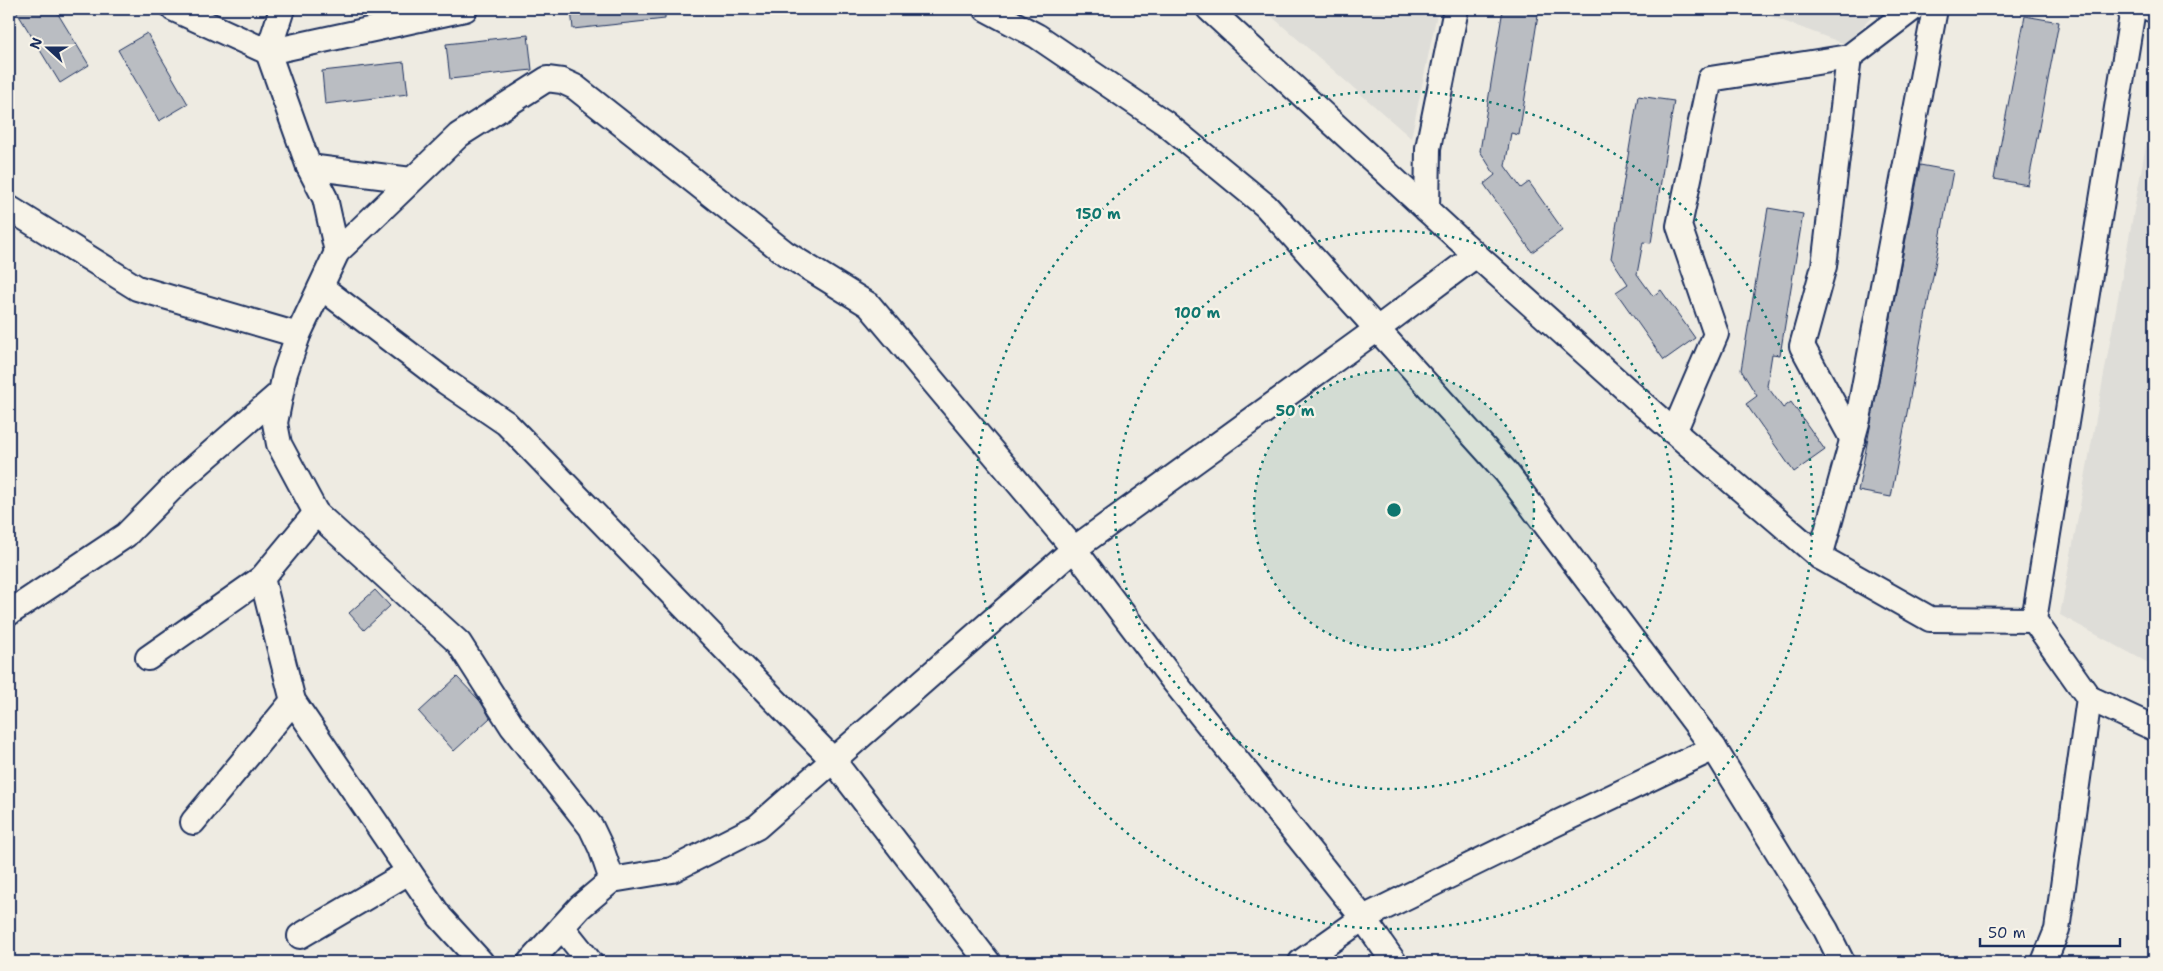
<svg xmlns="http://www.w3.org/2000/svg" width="2163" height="971" font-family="'Shantell Sans',sans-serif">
	<rect width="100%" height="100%" fill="#eeebe2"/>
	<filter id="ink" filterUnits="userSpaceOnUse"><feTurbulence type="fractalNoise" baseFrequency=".02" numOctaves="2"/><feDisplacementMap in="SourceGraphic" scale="10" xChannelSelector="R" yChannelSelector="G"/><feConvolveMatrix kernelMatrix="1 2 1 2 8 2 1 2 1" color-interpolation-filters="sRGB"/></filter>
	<g filter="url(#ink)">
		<g fill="#deddd8">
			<polygon points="1263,9 1438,9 1411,138"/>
			<polygon points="1751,9 1880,9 1845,44"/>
			<polygon points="2154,101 2154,666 2060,615"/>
		</g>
		<g fill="#babdc2" stroke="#1b2f5e">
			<polygon points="15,9 55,9 89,65 60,83"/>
			<polygon points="571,9 665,9 665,19 573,29"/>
			<polygon points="1503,9 1539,9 1519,135 1511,133 1505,166 1521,188 1529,182 1563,230 1532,252 1484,184 1495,175 1480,151"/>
			<polygon points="2025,16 2059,22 2028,185 1994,179"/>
			<polygon points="147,33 188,104 159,121 118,50"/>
			<polygon points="528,35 532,70 450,79 446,44"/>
			<polygon points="404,62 408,94 325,104 322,71"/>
			<polygon points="1638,96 1674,101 1651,243 1643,242 1637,274 1653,296 1661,290 1695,338 1664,360 1616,292 1628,284 1611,258"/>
			<polygon points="1920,165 1953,171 1891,497 1858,491"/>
			<polygon points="1768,208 1803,214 1780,355 1772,354 1767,386 1783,408 1791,402 1825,450 1794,472 1746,404 1757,396 1741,370"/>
			<polygon points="375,590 390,606 364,630 349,613"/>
			<polygon points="457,677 481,702 490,718 454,751 419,712"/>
		</g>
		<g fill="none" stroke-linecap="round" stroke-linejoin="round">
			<g stroke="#1b2f5e" stroke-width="28">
				<g id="minor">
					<polyline points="174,9 268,52 465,9"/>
					<polyline points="282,9 268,52 309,167 325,198 337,252"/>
					<polyline points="986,9 1037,36 1165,123 1266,206 1506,472 1714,748 1826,930 1842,962"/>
					<polyline points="1209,9 1476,255 1674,432 1820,557 1930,619 2034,620"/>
					<polyline points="2133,9 2034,620 2089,698 2154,728"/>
					<polyline points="2151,9 2154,9"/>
					<polyline points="1849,57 1824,266 1802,346 1853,440"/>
					<polyline points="309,167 411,180"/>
					<polyline points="9,208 137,288 298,335"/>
					<polyline points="1427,210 1428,148 1456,9"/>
					<polyline points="321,287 446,382 506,423 832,759 988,962"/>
					<polyline points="1674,432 1716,334 1679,226 1710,79 1849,57 1912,9"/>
					<polyline points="1820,557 1858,419 1935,9"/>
					<polyline points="262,578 293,701 440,917 481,962"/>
					<polyline points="9,613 126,535 178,482 280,393"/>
					<polyline points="148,658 262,578 316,513"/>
					<polyline points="193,822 293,701"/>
					<polyline points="612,880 601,848 591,827 512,726 459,643 316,513 279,444 275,423 285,373 298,335 337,252 459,135 547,79 562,81 575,87 785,253 869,305 1074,549 1172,679 1363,918 1394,962"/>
					<polyline points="562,927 590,962"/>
					<polyline points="300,936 409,872"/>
					<polyline points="530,962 580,907 612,880 672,870 757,827 1074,549 1376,330 1476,255"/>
					<polyline points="1301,962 1363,918 1553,825 1714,748"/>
					<polyline points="2044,962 2057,930 2089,698"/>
				</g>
			</g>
			<use href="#minor" stroke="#f7f3e8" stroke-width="24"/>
		</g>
	</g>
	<circle cx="1394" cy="510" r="140" fill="#0f766e" fill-opacity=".12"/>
	<g fill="none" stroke="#0f766e" stroke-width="2.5" stroke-dasharray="2.5 5">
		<circle cx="1394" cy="510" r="140"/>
		<circle cx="1394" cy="510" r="279"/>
		<circle cx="1394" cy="510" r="419"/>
	</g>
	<circle cx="1394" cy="510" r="8" fill="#0f766e" stroke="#f7f3e8" stroke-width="2.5"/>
	<g font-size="15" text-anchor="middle" font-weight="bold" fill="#0f766e" stroke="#f7f3e8" stroke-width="4.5" stroke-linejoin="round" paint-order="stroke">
		<text x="1098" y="219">150 m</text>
		<text x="1197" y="318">100 m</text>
		<text x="1295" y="416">50 m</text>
	</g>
	<rect width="2163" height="971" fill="none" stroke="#f7f3e8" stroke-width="30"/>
	<rect x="15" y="15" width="2133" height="941" fill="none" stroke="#1b2f5e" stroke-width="2" filter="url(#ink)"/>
	<g transform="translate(48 48) rotate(291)" stroke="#f7f3e8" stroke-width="4" paint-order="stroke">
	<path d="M0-4L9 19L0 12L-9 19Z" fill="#1b2f5e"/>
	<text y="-8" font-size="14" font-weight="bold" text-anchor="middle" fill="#1b2f5e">N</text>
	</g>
	<path d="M1980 938v8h140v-8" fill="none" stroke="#1b2f5e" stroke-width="2.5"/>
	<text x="1988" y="938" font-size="15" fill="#1b2f5e" stroke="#f7f3e8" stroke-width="4" paint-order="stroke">50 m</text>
</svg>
